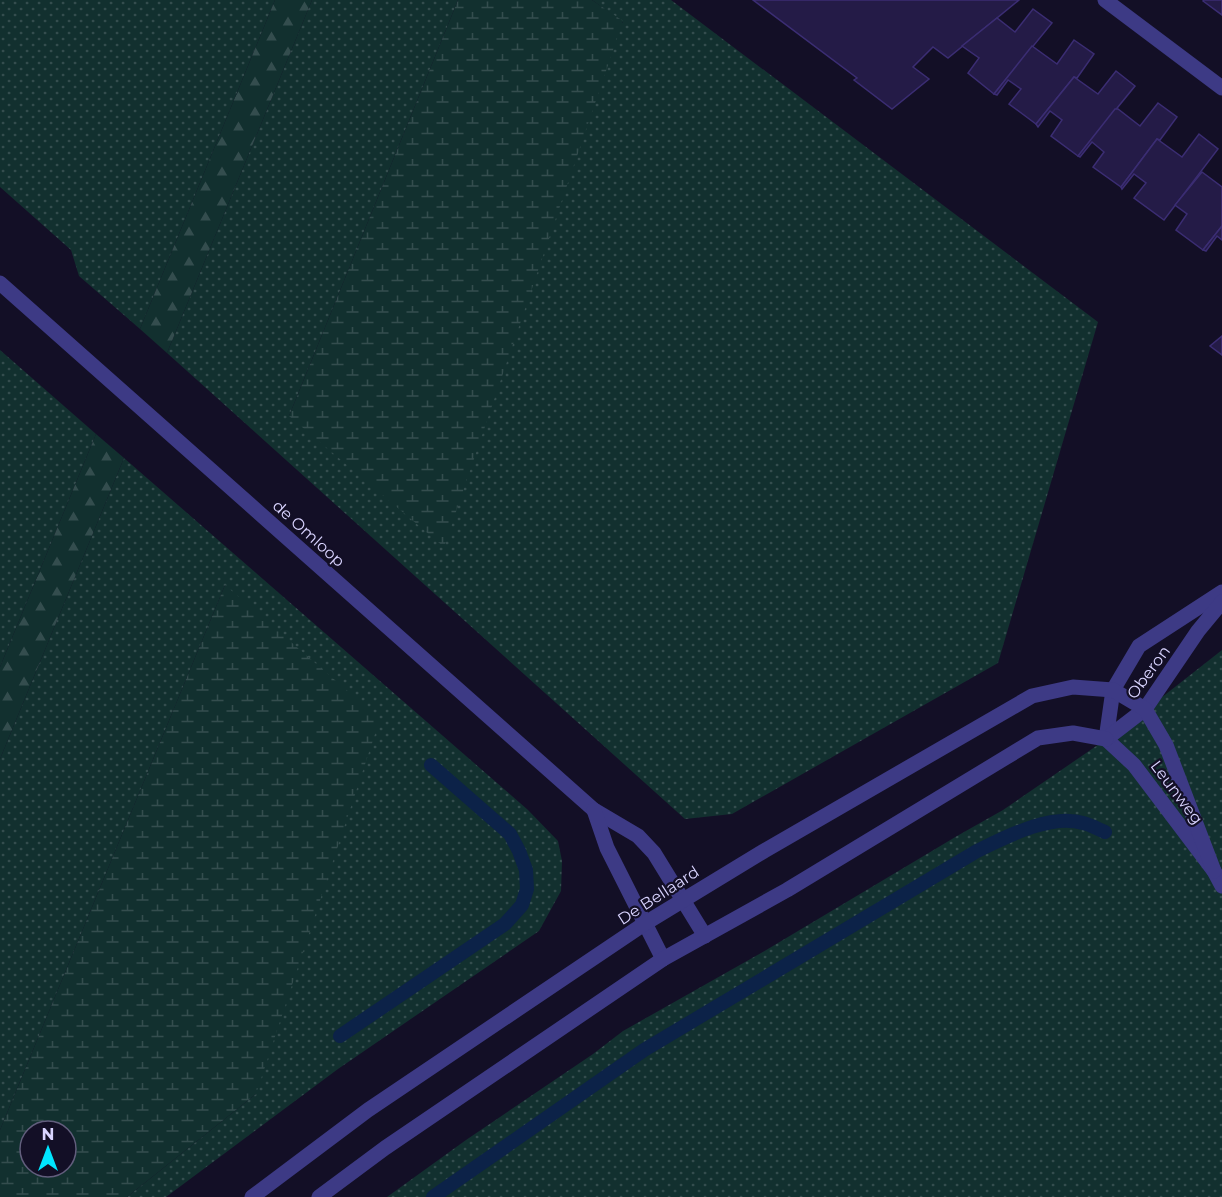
<svg xmlns="http://www.w3.org/2000/svg" width="1222" height="1197" font-family="Montserrat,sans-serif">
	<defs>
		<pattern id="grass-dots" width="8" height="8" patternUnits="userSpaceOnUse" patternTransform="scale(1.5)"><rect width="8" height="8" fill="#12302f"/><path d="M2 2h.1M6 6h.1" fill="none" stroke="#344d4e" stroke-width="1.8" stroke-linecap="round"/></pattern>
		<pattern id="forest-firs" width="22" height="20" patternUnits="userSpaceOnUse" patternTransform="scale(1.5)"><rect width="22" height="20" fill="#12302f"/><path d="M5 1l3.5 6h-7zM16 11l3.5 6h-7z" fill="#344d4e"/></pattern>
		<pattern id="wetland-marsh" width="20" height="14" patternUnits="userSpaceOnUse" patternTransform="scale(1.5)"><rect width="20" height="14" fill="#12302f"/><path d="M1 5h8M5 5V1M11 12h8M15 12V8" fill="none" stroke="#344d4e"/></pattern>
	</defs>
	<rect width="100%" height="100%" fill="#130f26"/>
	<g fill="url(#grass-dots)">
		<polygon points="0,0 275,0 140,329 79,276 71,250 0,187"/>
		<polygon points="312,0 458,0 289,416 623,22 592,0 671,0 1098,322 998,663 732,814 685,819 167,353"/>
		<polygon points="0,350 96,434 0,667"/>
		<polygon points="124,458 528,810 558,841 562,861 561,891 539,931 338,1069 166,1197 127,1197 256,1094 225,585 0,1130 0,759"/>
		<polygon points="1222,650 1222,1197 387,1197 466,1140 593,1054 623,1031 761,953 957,836 1003,810 1124,727"/>
	</g>
	<g fill="url(#forest-firs)">
		<polygon points="275,0 312,0 167,353 140,329"/>
		<polygon points="96,434 124,458 0,759 0,667"/>
	</g>
	<g fill="url(#wetland-marsh)" fill-rule="evenodd">
		<polygon points="458,0 592,0 623,21 444,547 289,416"/>
		<path d="M225 585 380 719 256 1094 127 1197H0V1130ZM30 1131H66V1167H30Z"/>
	</g>
	<g fill="none" stroke-linecap="round" stroke-linejoin="round">
		<g stroke="#0c2248" stroke-width="14">
			<polyline points="340,1036 505,924 522,905 527,889 526,870 519,851 510,834 431,765"/>
			<path d="M433 1197 644 1050 977 851C1006 837 1051 813 1083 823 1091 825 1098 829 1105 832"/>
		</g>
	</g>
	<g fill="#241b47" stroke="#3b2d73" stroke-width="1.5">
		<polygon points="753,0 1019,0 948,58 933,47 913,67 929,79 892,109 854,80 857,78"/>
		<polygon points="1222,0 1222,15 1203,1 1204,0"/>
		<polygon points="1033,9 1052,23 994,94 968,73 979,58 962,46 997,18 1015,32"/>
		<polygon points="1074,40 1094,54 1077,78 1074,77 1036,124 1009,104 1021,89 1008,80 997,95 994,94 1032,46 1057,64"/>
		<polygon points="1116,71 1135,86 1078,156 1051,136 1062,120 1050,111 1038,127 1036,124 1074,77 1098,94"/>
		<polygon points="1158,103 1177,117 1160,140 1157,139 1121,187 1093,167 1104,152 1092,142 1080,157 1078,156 1115,109 1118,109 1140,126"/>
		<polygon points="1199,134 1218,149 1164,220 1134,198 1146,183 1134,174 1122,189 1121,187 1157,139 1182,157"/>
		<polygon points="1202,172 1222,187 1222,226 1203,250 1176,230 1187,214 1175,205"/>
		<polygon points="1222,226 1222,240 1217,236 1206,251 1203,250"/>
		<polygon points="1222,336 1222,355 1210,346"/>
	</g>
	<g fill="none" stroke-linecap="round" stroke-linejoin="round">
		<g stroke="#3d3a85" stroke-width="15">
			<polyline points="1105,0 1222,88"/>
			<polyline points="0,283 594,810 638,836 654,853 705,936"/>
			<polyline points="1106,739 1113,690 1139,646 1222,592"/>
			<polyline points="1106,739 1134,765 1214,871 1222,886"/>
			<polyline points="1106,739 1145,709 1198,631 1222,602"/>
			<polyline points="594,810 607,848 663,959"/>
			<polyline points="252,1197 368,1110 644,924 764,851 1032,696 1073,687 1113,690 1145,709 1166,745 1214,871"/>
			<polyline points="319,1197 385,1148 663,959 787,890 1038,738 1073,733 1106,739"/>
		</g>
	</g>
	<g text-anchor="middle" stroke-width="4.5" stroke-linejoin="round" paint-order="stroke">
		<g font-size="16" fill="#d9d4ff" stroke="#130f26">
			<text transform="translate(309 533) rotate(42)" y="6">de Omloop</text>
			<text transform="translate(1148 672) rotate(-54)" y="6">Oberon</text>
			<text transform="translate(1177 792) rotate(53)" y="6">Leunweg</text>
			<text transform="translate(658 895) rotate(-33)" y="6">De Bellaard</text>
		</g>
	</g>
	<g transform="translate(48 1149)"><circle r="28" fill="#130f26" stroke="#625e7d" stroke-width="1.5"/>
	<path d="M0-4.5L10 22L0 15L-10 22Z" fill="#00e5ff"/>
	<text y="-9" font-size="16" font-weight="bold" text-anchor="middle" fill="#d9d4ff">N</text>
	</g>
</svg>
